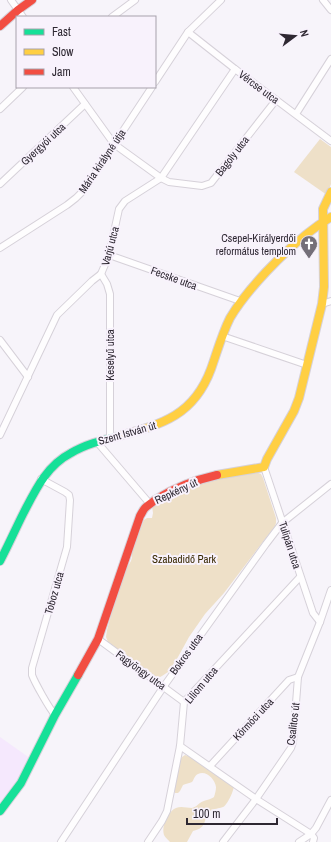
<svg xmlns="http://www.w3.org/2000/svg" width="331" height="842" font-family="'Archivo Narrow',sans-serif">
	<rect width="100%" height="100%" fill="#f7f4fa"/>
	<polygon fill="#f5e8fd" points="0,737 31,759 19,784 0,808"/>
	<g fill="#eee0c8">
		<polygon points="320,139 331,147 331,184 327,195 294,172"/>
		<path d="M256 472 261 474 263 478 276 518V523L275 526 224 593 205 614 189 637 178 657 168 672 162 676 156 679 108 642 106 637 107 630 122 576 131 561 132 557V550L144 520 147 518H152L153 513 152 506C182 487 220 477 256 472Z"/>
		<path d="M185 755 190 757 234 786C234 790 227 806 223 807 219 809 214 808 210 811 203 818 208 828 193 831L187 842H170C168 840 165 837 164 835 161 827 168 811 176 808 181 806 187 808 192 808 196 807 197 805 200 803 204 800 210 800 214 797 215 794 216 790 216 787 215 779 206 770 198 774 194 776 194 780 192 782 190 783 185 784 183 785L180 791 178 793H175C173 786 177 762 182 757 183 756 184 756 185 755Z"/>
	</g>
	<g fill="none" stroke-linecap="round" stroke-linejoin="round">
		<g stroke="#d6d1d9" stroke-width="8">
			<g id="street">
				<polyline points="11,0 23,17"/>
				<polyline points="323,0 331,10"/>
				<polyline points="112,17 135,0"/>
				<polyline points="188,32 235,69 331,141"/>
				<polyline points="155,82 188,32 221,0"/>
				<polyline points="73,87 114,144 161,178 169,182 202,186 211,183 276,100"/>
				<polyline points="0,109 23,87"/>
				<polyline points="296,114 331,59"/>
				<polyline points="0,184 85,104"/>
				<polyline points="0,248 67,205 76,198 84,190 152,87"/>
				<polyline points="109,255 240,301"/>
				<polyline points="101,274 107,284 110,294 110,438"/>
				<polyline points="322,304 331,301"/>
				<polyline points="222,336 307,365"/>
				<polyline points="0,340 28,377"/>
				<polyline points="0,435 57,315 92,281 101,274 109,255 119,209 125,201 161,178 235,69"/>
				<polyline points="97,442 150,504"/>
				<polyline points="264,467 313,613 320,622"/>
				<path d="M41 479 65 492 69 495 70 500 67 547 32 668C32 671 32 672 32 675 35 683 49 708 55 715"/>
				<polyline points="98,639 184,702"/>
				<polyline points="180,746 256,799 311,834"/>
				<polyline points="210,766 289,680 298,677"/>
				<polyline points="311,834 314,838 313,842"/>
				<polyline points="61,842 164,686 266,544 282,523 331,484"/>
				<polyline points="148,842 162,821 167,811 180,746 184,702 300,577"/>
				<polyline points="223,842 256,799 291,748 293,742 298,677 320,622 331,590"/>
				<polyline points="299,842 311,834 316,828 331,800"/>
			</g>
		</g>
		<g stroke="#d6d1d9" stroke-width="10">
			<g id="fast">
				<path d="M0 561C8 546 15 530 23 514 35 491 46 466 71 453 86 444 103 440 119 436"/>
				<polyline points="0,811 21,783 55,715 78,675"/>
			</g>
		</g>
		<g stroke="#d6d1d9" stroke-width="10">
			<g id="slow">
				<path d="M119 436C163 424 194 415 211 369 217 352 222 334 230 318 240 301 253 286 266 272 286 251 306 232 331 217"/>
				<polyline points="217,475 264,467 267,459 294,411 299,398 322,304 324,287 323,209 331,192"/>
			</g>
		</g>
		<g stroke="#d6d1d9" stroke-width="10">
			<g id="jam">
				<polyline points="0,26 18,10 32,0"/>
				<path d="M78 675 98 639 140 516C142 513 143 510 145 508 148 505 152 503 155 500 174 488 195 480 217 475"/>
			</g>
		</g>
		<use href="#street" stroke="#fefdfe" stroke-width="6"/>
		<use href="#fast" stroke="#16e098" stroke-width="8"/>
		<use href="#slow" stroke="#ffcf43" stroke-width="8"/>
		<use href="#jam" stroke="#f24e42" stroke-width="8"/>
	</g>
	<defs>
		<g id="church-pin" transform="scale(0.9)"><path d="M0 17L-7.5 6A9.5 9.5 0 1 1 7.5 6Z" fill="#746f78" stroke="#f8f2fc"/><path d="M-1.2-6h2.4v3.5h3.3v2.4h-3.3V6h-2.4V-.1h-3.3v-2.4h3.3Z" fill="#fff"/></g>
	</defs>
	<g fill-rule="evenodd">
		<use href="#church-pin" x="309" y="244"/>
	</g>
	<g text-anchor="middle" stroke-width="4" stroke-linejoin="round" paint-order="stroke">
		<g font-size="11" fill="#2e2832" stroke="#f8f2fc">
			<text transform="translate(259 87) rotate(37)" y="4">Vércse utca</text>
			<text transform="translate(43 144) rotate(-43)" y="4">Gyergyói utca</text>
			<text transform="translate(232 156) rotate(-52)" y="4">Bagoly utca</text>
			<text transform="translate(102 161) rotate(-56)" y="4">Mária királyné útja</text>
			<text transform="translate(110 246) rotate(-75)" y="4">Varjú utca</text>
			<text transform="translate(174 278) rotate(20)" y="4">Fecske utca</text>
			<text transform="translate(110 355) rotate(-90)" y="4">Keselyű utca</text>
			<text transform="translate(127 433) rotate(-16)" y="4">Szent István út</text>
			<text transform="translate(176 491) rotate(-25)" y="4">Repkény út</text>
			<text transform="translate(290 545) rotate(72)" y="4">Tulipán utca</text>
			<text transform="translate(54 593) rotate(-74)" y="4">Toboz utca</text>
			<text transform="translate(186 654) rotate(-54)" y="4">Bokros utca</text>
			<text transform="translate(141 670) rotate(36)" y="4">Fagyöngy utca</text>
			<text transform="translate(201 685) rotate(-50)" y="4">Liliom utca</text>
			<text transform="translate(253 719) rotate(-47)" y="4">Körmöci utca</text>
			<text transform="translate(293 724) rotate(-83)" y="4">Csalitos út</text>
		</g>
		<g font-size="11" fill="#2e2832" stroke="#f8f2fc" text-anchor="end">
			<text x="296" y="242">Csepel-Királyerdői<tspan x="296" dy="13">református templom</tspan></text>
		</g>
		<g font-size="11" fill="#382902" stroke="#f8f2fc">
			<text x="184" y="563">Szabadidő Park</text>
		</g>
	</g>
	<rect x="16" y="16" width="140" height="72" fill="#f8f2fc" stroke="#a7a1ab"/>
	<rect x="24" y="29" width="20" height="6" fill="#16e098" stroke="#a7a1ab"/>
	<text x="52" y="36" font-size="12" fill="#2e2832">Fast</text>
	<rect x="24" y="49" width="20" height="6" fill="#ffcf43" stroke="#a7a1ab"/>
	<text x="52" y="56" font-size="12" fill="#2e2832">Slow</text>
	<rect x="24" y="69" width="20" height="6" fill="#f24e42" stroke="#a7a1ab"/>
	<text x="52" y="76" font-size="12" fill="#2e2832">Jam</text>
	<g transform="translate(295 36) rotate(74)" stroke="#f8f2fc" stroke-width="3" paint-order="stroke">
	<path d="M0-3L7 15L0 10L-7 15Z" fill="#2e2832"/>
	<text y="-6" font-size="11" font-weight="bold" text-anchor="middle" fill="#2e2832">N</text>
	</g>
	<path d="M187 818v6h90v-6" fill="none" stroke="#2e2832" stroke-width="2"/>
	<text x="193" y="818" font-size="12" fill="#2e2832" stroke="#f8f2fc" stroke-width="3" paint-order="stroke">100 m</text>
</svg>
